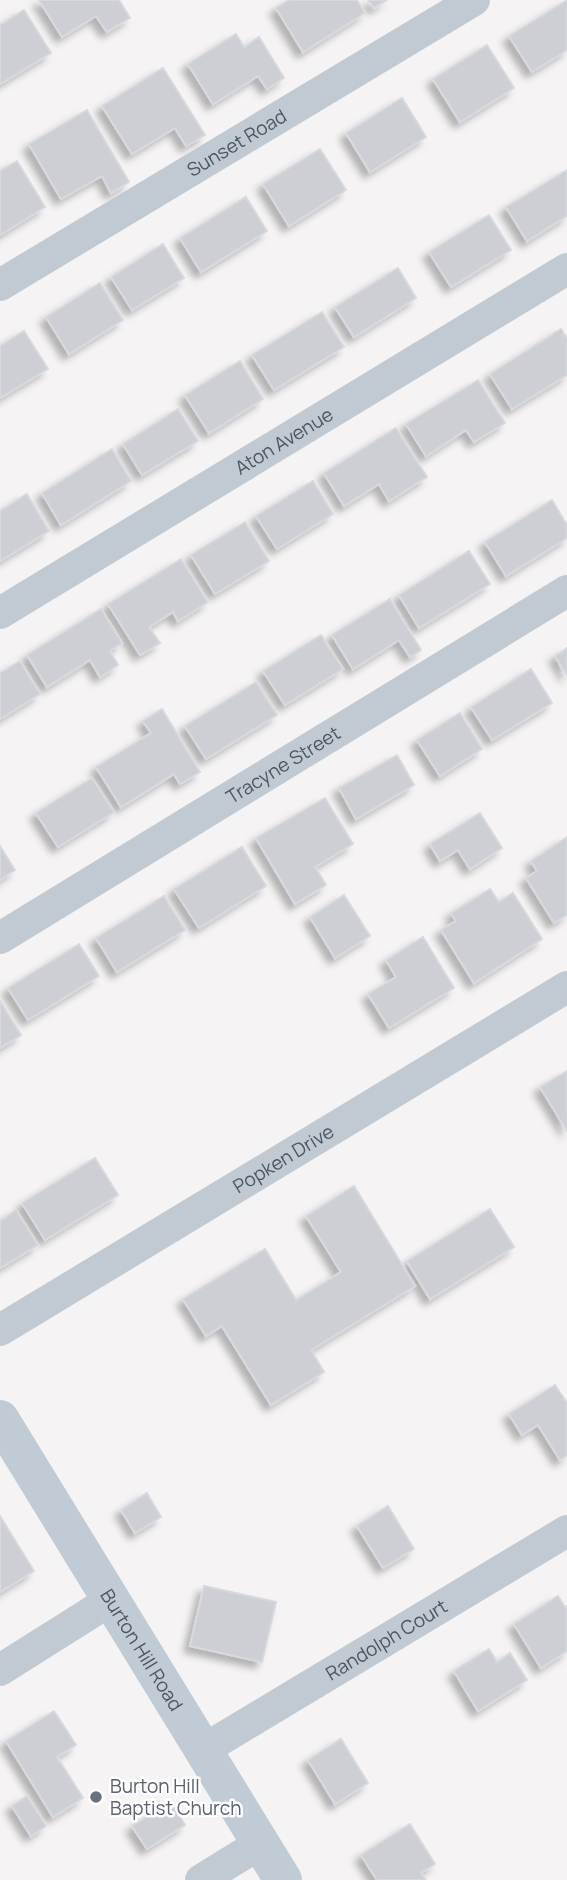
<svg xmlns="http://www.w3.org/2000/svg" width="567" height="1880" font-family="Manrope,sans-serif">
	<defs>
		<filter id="shadow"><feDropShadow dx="-6" dy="6" stdDeviation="3.5" flood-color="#0004"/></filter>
	</defs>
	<rect width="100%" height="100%" fill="#f5f3f3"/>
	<g fill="#cdcfd5" stroke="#d7d9de" stroke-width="2" filter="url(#shadow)">
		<polygon points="39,0 119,0 130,18 107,32 96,16 62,37"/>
		<polygon points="289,0 357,0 365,13 303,52 276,8"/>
		<polygon points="368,0 387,0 374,8"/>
		<polygon points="567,0 567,50 532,72 509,36"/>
		<polygon points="24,10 51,53 0,84 0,25"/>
		<polygon points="236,34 244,47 259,37 284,78 267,89 258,76 213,104 188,64"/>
		<polygon points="487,45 514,88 460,122 433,79"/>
		<polygon points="163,68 205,135 186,146 175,128 132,154 102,106"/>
		<polygon points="402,98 426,137 370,172 346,133"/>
		<polygon points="87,110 129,182 111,193 102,176 61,199 29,144"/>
		<polygon points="320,149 346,190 289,226 263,184"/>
		<polygon points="17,161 45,207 0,235 0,171"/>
		<polygon points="567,170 567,216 527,241 506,207"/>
		<polygon points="246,197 267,231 201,272 180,238"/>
		<polygon points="489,215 511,250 451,287 429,252"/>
		<polygon points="163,244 184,278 132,310 111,277"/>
		<polygon points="398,268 416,298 354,337 335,307"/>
		<polygon points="100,283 123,320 69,354 46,317"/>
		<polygon points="322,312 344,347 274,390 252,355"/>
		<polygon points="561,329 567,339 567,375 512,409 490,374"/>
		<polygon points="24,331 48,369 0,398 0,346"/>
		<polygon points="240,361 263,399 209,433 185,395"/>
		<polygon points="478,380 505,423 474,442 466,430 426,456 406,424"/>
		<polygon points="178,409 198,441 142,475 123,444"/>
		<polygon points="396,428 427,477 389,501 379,484 344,506 324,473"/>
		<polygon points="112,449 131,481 61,525 42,493"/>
		<polygon points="313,481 333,514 277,549 256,516"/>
		<polygon points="27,494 49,531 0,561 0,511"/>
		<polygon points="552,500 567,525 567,538 506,576 485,542"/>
		<polygon points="245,522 269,561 215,594 191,555"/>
		<polygon points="469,551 490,584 419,628 399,595"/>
		<polygon points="181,559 208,602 178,621 173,612 149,627 160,643 140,655 108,604"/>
		<polygon points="390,599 421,650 410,657 399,640 353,669 332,635"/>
		<polygon points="101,609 122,643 110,651 118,665 100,677 90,660 47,687 27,655"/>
		<polygon points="321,635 343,669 285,705 263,671"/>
		<polygon points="567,648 567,676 555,656"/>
		<polygon points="20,661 40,694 0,719 0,673"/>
		<polygon points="531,669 552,703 492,740 471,707"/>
		<polygon points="256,682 277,715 206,759 185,726"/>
		<polygon points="162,709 200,772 180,784 174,774 121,807 96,767 151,733 143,721"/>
		<polygon points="460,713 482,749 440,776 417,740"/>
		<polygon points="397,755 414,785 356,819 339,788"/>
		<polygon points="92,778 114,812 58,847 36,813"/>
		<polygon points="325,798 353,844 315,867 326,885 295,904 256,838"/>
		<polygon points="480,813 502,848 470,869 458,850 440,861 430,844"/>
		<polygon points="567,837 567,915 554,923 526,878 537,871 531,861"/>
		<polygon points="0,846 15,870 0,880"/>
		<polygon points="242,847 266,886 199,928 174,889"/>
		<polygon points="490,889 499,902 513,893 542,939 474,983 441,930 456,921 451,913"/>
		<polygon points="344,895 370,936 335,958 310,917"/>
		<polygon points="164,896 185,930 117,972 96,938"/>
		<polygon points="423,937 454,988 389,1028 368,994 396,977 386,960"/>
		<polygon points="79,944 99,976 28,1020 8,988"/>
		<polygon points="0,1001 21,1035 0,1048"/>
		<polygon points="567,1071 567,1131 540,1087"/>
		<polygon points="95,1158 118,1195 45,1240 22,1203"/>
		<polygon points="354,1186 415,1286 311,1350 324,1372 271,1405 222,1326 206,1336 183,1299 265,1249 296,1300 341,1272 306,1216"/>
		<polygon points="490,1209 514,1247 430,1299 407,1261"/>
		<polygon points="16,1210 38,1245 0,1268 0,1221"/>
		<polygon points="555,1385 567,1403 567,1455 560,1460 538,1425 522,1435 509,1414"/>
		<polygon points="147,1493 161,1517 135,1533 121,1510"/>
		<polygon points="388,1506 414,1549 383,1568 357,1526"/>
		<polygon points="0,1516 34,1571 0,1592"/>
		<polygon points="204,1586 276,1602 262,1662 190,1646"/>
		<polygon points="558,1596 565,1607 567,1606 567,1651 541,1668 514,1624"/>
		<polygon points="489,1649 497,1662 510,1653 527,1680 478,1711 454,1671"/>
		<polygon points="54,1711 76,1745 57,1757 83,1798 53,1817 6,1741"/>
		<polygon points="341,1739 368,1783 335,1804 308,1760"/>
		<polygon points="27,1796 46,1826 31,1836 12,1806"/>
		<polygon points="171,1802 185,1825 147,1849 132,1826"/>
		<polygon points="410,1824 435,1864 421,1873 426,1880 377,1880 361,1855"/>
	</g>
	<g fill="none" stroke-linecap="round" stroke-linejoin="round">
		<g stroke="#c1cad2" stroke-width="32">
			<path id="s1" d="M0 285 474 0"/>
			<path id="s2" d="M0 613 567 269"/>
			<path id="s3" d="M0 938 567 591"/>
			<path id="s4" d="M0 1330 567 987"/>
			<polyline points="0,1670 111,1600"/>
			<path id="s5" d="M203 1750 567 1531"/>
			<polyline points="201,1880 261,1843"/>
		</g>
		<path stroke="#c1cbd6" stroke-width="38" id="s6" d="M0 1419 283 1880"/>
	</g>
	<circle fill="#6b7280" stroke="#fff" stroke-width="2.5" cx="96" cy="1797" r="7"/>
	<g text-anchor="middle" stroke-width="5" stroke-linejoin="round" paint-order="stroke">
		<g font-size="19" fill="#4a5661" stroke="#fff">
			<text dy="7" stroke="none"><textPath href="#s1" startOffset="276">Sunset Road</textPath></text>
			<text dy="7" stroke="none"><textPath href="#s2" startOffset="332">Aton Avenue</textPath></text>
			<text dy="7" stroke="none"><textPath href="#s3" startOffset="332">Tracyne Street</textPath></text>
			<text dy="7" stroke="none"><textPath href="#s4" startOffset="331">Popken Drive</textPath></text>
			<text dy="7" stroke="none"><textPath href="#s5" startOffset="214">Randolph Court</textPath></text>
			<text dy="7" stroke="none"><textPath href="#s6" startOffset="271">Burton Hill Road</textPath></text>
		</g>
		<g font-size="19" fill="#5b616d" stroke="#fff" text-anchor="start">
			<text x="110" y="1793">Burton Hill<tspan x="110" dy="22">Baptist Church</tspan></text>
		</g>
	</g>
</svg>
